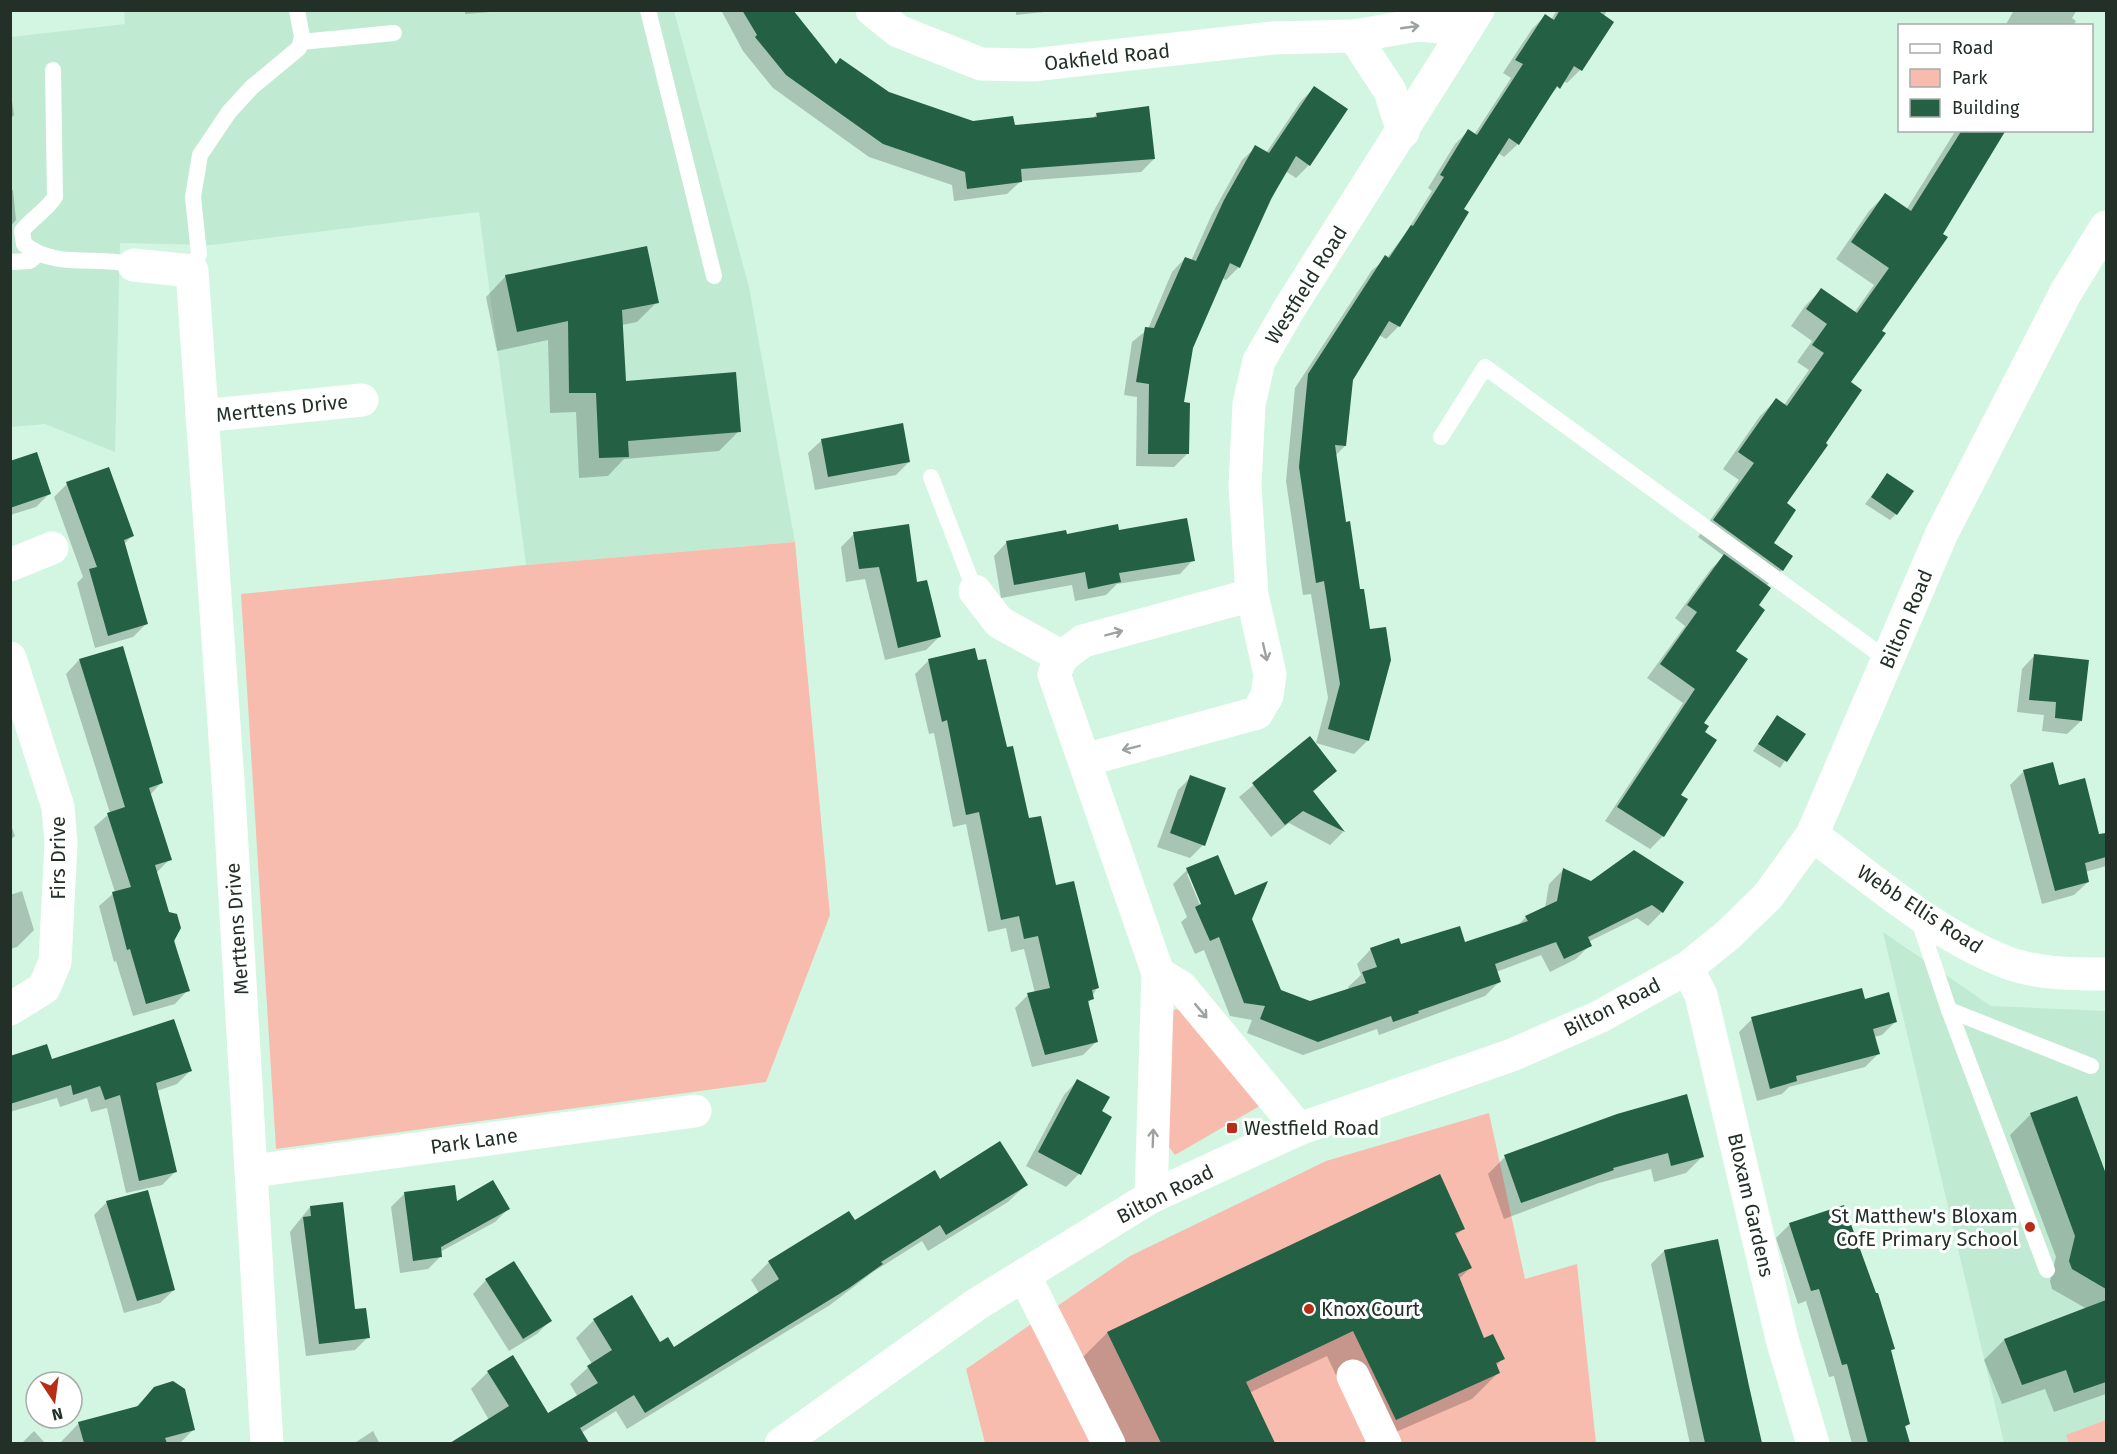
<svg xmlns="http://www.w3.org/2000/svg" width="2117" height="1454" font-family="'Fira Sans',sans-serif">
	<rect width="100%" height="100%" fill="#d3f6e2"/>
	<g fill="#c1ead3">
		<polygon points="124,10 674,11 749,287 795,542 526,565 479,212 211,245 120,243 115,452 45,424 11,427 11,37 125,24"/>
		<polygon points="1883,932 1991,1006 2106,1011 2106,1443 2004,1443"/>
	</g>
	<g fill="#f8bcaf">
		<polygon points="795,542 830,915 766,1082 276,1149 241,594 526,565"/>
		<polygon points="1177,1009 1201,1023 1270,1100 1175,1155 1166,1143 1166,1012"/>
		<polygon points="1489,1113 1525,1279 1577,1264 1596,1443 985,1443 966,1369 1130,1256 1326,1161"/>
		<polygon points="2106,1420 2106,1443 2069,1443 2066,1435"/>
	</g>
	<g fill="#0003" fill-rule="evenodd">
		<polygon points="465,10 517,10 465,14"/>
		<polygon points="721,10 791,10 835,65 888,94 973,123 1013,127 1092,119 1097,114 1154,159 1141,172 1021,181 1007,194 954,201 952,185 869,157 773,88 743,51"/>
		<polygon points="1016,10 1063,10 1016,15"/>
		<polygon points="1557,10 1607,10 1580,70 1567,83 1563,81 1545,101 1518,144 1504,157 1498,153 1462,209 1399,326 1386,339 1379,335 1351,380 1345,446 1335,456 1368,740 1354,754 1316,743 1328,698 1311,594 1303,595 1286,481 1295,388 1372,270 1387,258 1405,234 1432,191 1428,188 1455,144 1468,131 1474,135 1511,78 1503,73 1532,29 1545,16 1551,20"/>
		<polygon points="2014,10 2077,10 2072,18 2076,21 2073,26 2005,26"/>
		<polygon points="10,88 14,115 10,119"/>
		<polygon points="1314,88 1309,165 1296,178 1285,171 1239,267 1226,280 1221,278 1191,347 1182,404 1187,454 1174,467 1136,466 1137,397 1124,395 1132,342 1148,329 1172,272 1185,258 1191,261 1212,214 1242,160 1256,147 1266,153 1301,101"/>
		<polygon points="1956,130 2005,130 1849,383 1785,504 1772,543 1782,570 1766,586 1734,651 1702,723 1703,733 1663,836 1650,849 1605,821 1683,703 1647,678 1685,626 1675,618 1711,569 1724,556 1698,537 1739,480 1723,469 1760,416 1776,400 1784,405 1809,370 1797,362 1812,341 1791,326 1805,306 1821,290 1854,313 1874,285 1836,259 1869,211 1885,195 1906,210"/>
		<polygon points="10,190 13,190 16,220 10,227"/>
		<polygon points="506,276 657,302 637,322 622,325 624,383 739,431 719,451 624,459 608,476 579,478 576,412 550,413 548,340 497,351 486,297"/>
		<polygon points="822,440 909,462 896,475 815,490 808,453"/>
		<polygon points="10,462 49,494 36,507 10,515"/>
		<polygon points="1888,475 1896,514 1890,520 1865,504"/>
		<polygon points="67,484 132,536 123,545 146,624 133,637 95,648 77,583 83,577 54,497"/>
		<polygon points="1118,531 1193,560 1180,574 1117,584 1106,595 1075,601 1072,585 1001,598 994,556 1007,542"/>
		<polygon points="854,534 916,584 939,637 926,650 885,660 865,579 846,582 841,547"/>
		<polygon points="974,650 1027,820 1097,988 1088,1004 1096,1042 1083,1055 1032,1067 1015,1008 1028,995 1035,993 1024,949 1011,952 1006,928 988,932 966,824 953,827 934,733 929,734 915,674 928,661"/>
		<polygon points="2035,655 2081,721 2067,734 2042,731 2044,715 2017,712 2022,669"/>
		<polygon points="79,660 161,783 150,795 170,859 156,873 188,990 175,1004 133,1016 116,961 114,962 99,906 115,892 94,827 110,813 66,674"/>
		<polygon points="1777,717 1803,734 1780,768 1753,751"/>
		<polygon points="1310,738 1335,771 1312,793 1343,832 1330,845 1289,823 1271,837 1239,797"/>
		<polygon points="2024,771 2058,787 2098,836 2106,834 2106,866 2085,872 2088,882 2074,895 2042,904 2010,785"/>
		<polygon points="1191,777 1203,845 1190,858 1157,847 1178,790"/>
		<polygon points="10,822 15,836 10,840"/>
		<path d="M1634 852 1662 912 1648 926 1637 918 1588 942 1590 945 1576 959 1550 972 1541 955 1496 972 1499 982 1485 996 1379 1035 1377 1029 1303 1055 1247 1033 1252 1020 1230 1016 1204 950 1195 954 1181 922 1187 917 1173 884 1187 870 1234 897 1250 919 1280 991 1309 1003 1349 990 1348 987 1361 975 1357 964 1371 949 1464 944 1518 925 1526 917 1545 908 1549 884 1563 870 1591 882ZM1187 874H1190L1206 910 1203 912Z"/>
		<polygon points="22,891 34,930 17,947 10,949 10,895"/>
		<polygon points="1864,1001 1895,1022 1882,1035 1874,1037 1878,1054 1865,1067 1789,1087 1782,1094 1757,1101 1739,1032 1752,1019"/>
		<polygon points="10,1057 190,1071 177,1084 157,1091 175,1172 162,1185 126,1193 107,1108 91,1112 87,1098 60,1107 57,1098 10,1112"/>
		<polygon points="1077,1081 1100,1112 1079,1174 1066,1187 1026,1166 1064,1095"/>
		<polygon points="2076,1098 2106,1179 2106,1394 2054,1412 2045,1389 2002,1404 1984,1360 2004,1340 2087,1309 2052,1289 2050,1281 2056,1257 2010,1135 2030,1115"/>
		<polygon points="1617,1116 1703,1156 1686,1173 1654,1182 1651,1169 1599,1183 1504,1219 1488,1174 1505,1157"/>
		<polygon points="1440,1176 1463,1229 1455,1236 1470,1268 1459,1279 1483,1340 1503,1358 1496,1366 1498,1373 1472,1399 1368,1444 1327,1356 1249,1393 1273,1444 1122,1444 1081,1359 1107,1333"/>
		<polygon points="940,1181 1026,1185 1008,1202 928,1251 922,1241 873,1272 830,1305 627,1429 616,1411 581,1433 587,1444 452,1444 489,1420 471,1389 488,1372 547,1415 578,1397 570,1384 592,1364 576,1338 594,1320 673,1349 759,1293 751,1280 769,1262"/>
		<polygon points="404,1194 455,1203 508,1209 495,1222 440,1252 441,1256 428,1269 400,1273 391,1207"/>
		<polygon points="107,1202 174,1290 160,1303 124,1313 94,1215"/>
		<polygon points="310,1207 354,1311 368,1337 355,1350 306,1356 290,1232"/>
		<polygon points="1843,1207 1893,1349 1889,1352 1909,1424 1904,1428 1909,1444 1852,1444 1834,1376 1829,1377 1806,1301 1798,1304 1776,1238 1789,1225"/>
		<polygon points="1717,1241 1761,1444 1690,1444 1651,1264 1664,1251"/>
		<polygon points="486,1280 550,1321 537,1334 509,1351 473,1294"/>
		<polygon points="154,1388 193,1430 179,1444 59,1444 79,1423 134,1409"/>
		<polygon points="34,1431 46,1444 21,1444"/>
		<polygon points="373,1431 380,1444 353,1444"/>
	</g>
	<g fill="#236044">
		<polygon points="742,10 793,10 836,64 840,58 889,92 973,121 1013,116 1015,125 1097,117 1096,113 1149,106 1155,159 1021,169 1022,182 967,189 965,172 883,144 786,75 755,37 757,35"/>
		<polygon points="1560,10 1597,10 1614,22 1582,71 1574,66 1560,89 1557,86 1519,145 1509,138 1464,209 1469,212 1400,327 1389,321 1353,380 1346,446 1335,445 1346,522 1350,521 1360,589 1364,589 1370,629 1386,627 1391,660 1369,741 1328,729 1340,684 1324,581 1316,583 1299,467 1308,374 1385,255 1389,258 1411,225 1413,226 1444,177 1440,175 1468,129 1477,135 1523,64 1515,60 1545,14 1554,20"/>
		<polygon points="1314,86 1348,109 1310,166 1296,156 1271,199 1240,268 1230,263 1193,348 1184,402 1190,403 1189,454 1148,454 1149,384 1136,382 1145,327 1154,328 1185,257 1196,261 1224,200 1255,145 1269,153"/>
		<polygon points="1962,130 2006,130 1943,234 1948,237 1882,331 1886,333 1851,382 1862,390 1826,443 1828,445 1787,503 1796,510 1774,543 1793,556 1783,571 1713,520 1754,463 1738,452 1776,398 1787,406 1824,353 1812,345 1827,324 1806,309 1821,288 1857,313 1889,268 1851,242 1885,193 1911,211"/>
		<polygon points="647,246 659,303 622,310 626,381 736,372 741,432 628,441 629,457 599,458 596,393 569,393 568,321 517,332 505,275"/>
		<polygon points="903,423 910,462 828,477 821,439"/>
		<polygon points="37,452 51,494 10,508 10,461"/>
		<polygon points="109,467 134,536 124,540 148,624 108,636 89,569 97,567 66,482"/>
		<polygon points="1887,473 1914,491 1897,515 1871,497"/>
		<polygon points="1187,518 1195,561 1119,573 1121,582 1088,589 1085,572 1014,585 1006,541 1066,530 1067,534 1118,524 1119,530"/>
		<polygon points="909,524 917,582 927,580 941,637 898,648 879,567 859,569 853,532"/>
		<polygon points="1724,554 1771,588 1759,605 1765,610 1736,651 1748,659 1704,723 1709,726 1705,732 1717,740 1681,795 1688,799 1664,837 1617,807 1695,689 1660,664 1697,612 1687,605"/>
		<polygon points="123,646 163,783 149,788 172,860 155,865 169,912 177,914 181,928 174,941 190,991 146,1004 130,949 127,950 112,892 131,887 107,813 125,807 79,659"/>
		<polygon points="975,648 978,660 986,659 1007,747 1013,746 1029,818 1041,816 1056,885 1074,881 1099,988 1092,990 1094,999 1088,1001 1098,1042 1045,1055 1027,993 1050,988 1038,936 1024,939 1019,916 1001,920 979,812 966,815 947,720 942,722 928,659"/>
		<polygon points="2034,654 2089,660 2082,721 2055,718 2056,702 2029,700"/>
		<polygon points="1777,715 1806,734 1787,762 1758,744"/>
		<polygon points="1310,736 1337,771 1313,791 1345,832 1303,811 1285,825 1252,783"/>
		<polygon points="2053,762 2059,785 2085,778 2099,834 2106,833 2106,857 2085,863 2089,882 2055,891 2023,770"/>
		<polygon points="1190,775 1226,788 1205,846 1170,833"/>
		<polygon points="1634,850 1684,882 1663,913 1652,905 1588,937 1592,946 1564,959 1556,942 1495,964 1501,982 1418,1011 1419,1013 1393,1022 1391,1016 1318,1042 1260,1019 1265,1006 1244,1003 1219,937 1210,941 1195,907 1201,904 1186,868 1218,855 1235,895 1268,881 1252,919 1281,990 1310,1001 1366,983 1362,972 1377,967 1370,948 1399,938 1401,944 1460,926 1465,942 1528,921 1525,916 1557,901 1563,868 1591,881"/>
		<polygon points="1862,988 1865,999 1889,992 1897,1022 1873,1029 1880,1054 1796,1076 1797,1081 1770,1089 1751,1017"/>
		<polygon points="174,1019 192,1071 156,1083 177,1172 139,1181 120,1095 105,1100 100,1086 73,1095 71,1085 10,1104 10,1056 47,1044 52,1059"/>
		<polygon points="1077,1079 1110,1097 1102,1111 1112,1117 1081,1175 1038,1152"/>
		<polygon points="1687,1094 1704,1157 1671,1166 1668,1153 1613,1168 1614,1170 1521,1203 1504,1155 1617,1114"/>
		<polygon points="2077,1096 2106,1174 2106,1289 2072,1269 2069,1261 2075,1236 2030,1113"/>
		<polygon points="1000,1141 1028,1185 946,1235 940,1225 881,1262 883,1264 849,1288 645,1413 634,1395 580,1428 589,1443 450,1443 509,1406 487,1371 513,1355 548,1413 598,1383 587,1366 612,1350 593,1319 632,1295 660,1342 668,1337 674,1347 779,1279 768,1261 849,1211 855,1220 935,1170 940,1179"/>
		<polygon points="1440,1174 1465,1229 1455,1233 1472,1268 1458,1274 1484,1338 1493,1334 1505,1359 1496,1363 1500,1373 1396,1420 1353,1331 1246,1382 1275,1443 1161,1443 1107,1332"/>
		<polygon points="493,1180 510,1209 441,1247 442,1257 413,1261 404,1192 455,1185 457,1201"/>
		<polygon points="148,1190 175,1290 137,1301 106,1201"/>
		<polygon points="343,1202 355,1309 366,1308 370,1338 319,1344 303,1217 311,1216 310,1206"/>
		<polygon points="1844,1205 1876,1293 1878,1293 1895,1349 1891,1350 1910,1424 1905,1426 1910,1443 1868,1443 1847,1364 1842,1365 1819,1289 1811,1291 1789,1223"/>
		<polygon points="1718,1239 1749,1386 1762,1443 1705,1443 1692,1384 1664,1250"/>
		<polygon points="514,1261 552,1321 523,1339 485,1279"/>
		<polygon points="2106,1300 2106,1382 2074,1393 2066,1370 2022,1385 2004,1339"/>
		<polygon points="173,1381 185,1389 195,1430 165,1438 167,1443 84,1443 78,1422 138,1406 154,1387"/>
	</g>
	<g fill="none" stroke-linecap="round" stroke-linejoin="round">
		<g stroke="#fff" stroke-width="16">
			<polyline points="648,10 714,276"/>
			<polyline points="301,42 394,33"/>
			<path d="M53 70 55 197C46 211 32 218 22 231L24 244C55 270 98 255 134 265"/>
			<polyline points="10,262 30,261 37,255"/>
			<polyline points="192,271 199,254 193,197 200,155 229,112 252,87 299,48 302,37 297,10"/>
			<polyline points="1441,437 1485,367 1889,661"/>
			<polyline points="931,477 975,591"/>
			<polyline points="1918,918 1949,1010 2047,1270"/>
			<polyline points="1949,1010 2091,1066"/>
		</g>
		<g stroke="#fff" stroke-width="33">
			<polyline points="872,10 898,31 981,64 1032,65 1273,38 1354,36 1418,25 1466,29"/>
			<polyline points="1354,36 1390,91 1403,132"/>
			<polyline points="134,265 192,271 229,795 267,1444"/>
			<polyline points="202,416 362,400"/>
			<polyline points="10,565 52,548"/>
			<polyline points="975,591 999,622 1062,657"/>
			<polyline points="10,658 58,807 61,843 55,962 44,988 10,1009"/>
			<polyline points="1085,760 1257,713 1267,696 1270,674 1252,595 1245,486 1249,404 1259,361 1289,309 1478,10"/>
			<path d="M1812 835C1873 879 1933 933 2003 961 2034 974 2073 974 2106 974"/>
			<polyline points="1687,968 1701,995 1782,1339 1813,1444"/>
			<polyline points="1158,973 1181,987 1299,1129"/>
			<polyline points="253,1171 695,1111"/>
			<polyline points="1151,1197 1158,973 1054,674 1062,657 1083,641 1252,595"/>
			<polyline points="1024,1275 1109,1444"/>
			<polyline points="1353,1376 1385,1444"/>
		</g>
		<polyline stroke="#fff" stroke-width="33" points="781,1444 977,1304 1151,1197 1299,1129 1512,1055 1599,1017 1687,968 1728,935 1768,896 1812,835 1942,533 2066,292 2106,227"/>
	</g>
	<defs><path id="oneway-shaft" d="M-6 0H5M1.5-3L5.5 0L1.5 3" fill="none" stroke-width="1.6" stroke-linecap="round" stroke-linejoin="round" transform="scale(1.5)"/></defs>
	<g stroke="#9ca29e">
		<use href="#oneway-shaft" transform="translate(1410 27) rotate(-8)"/>
		<use href="#oneway-shaft" transform="translate(1114 633) rotate(-15)"/>
		<use href="#oneway-shaft" transform="translate(1265 652) rotate(77)"/>
		<use href="#oneway-shaft" transform="translate(1131 748) rotate(166)"/>
		<use href="#oneway-shaft" transform="translate(1201 1011) rotate(50)"/>
		<use href="#oneway-shaft" transform="translate(1153 1138) rotate(-88)"/>
	</g>
	<g fill="#b92d17" stroke="#fff" stroke-width="2">
		<rect x="1226" y="1122" width="12" height="12" rx="3"/>
		<circle cx="2030" cy="1227" r="6"/>
		<circle cx="1309" cy="1309" r="6"/>
	</g>
	<g text-anchor="middle" stroke-width="6" stroke-linejoin="round" paint-order="stroke">
		<g font-size="20" fill="#223028" stroke="#fff">
			<text transform="translate(1107 57) rotate(-6)" y="7">Oakfield Road</text>
			<text transform="translate(1306 285) rotate(-58)" y="7">Westfield Road</text>
			<text transform="translate(282 408) rotate(-6)" y="7">Merttens Drive</text>
			<text transform="translate(1906 619) rotate(-67)" y="7">Bilton Road</text>
			<text transform="translate(58 858) rotate(-90)" y="7">Firs Drive</text>
			<text transform="translate(1920 909) rotate(33)" y="7">Webb Ellis Road</text>
			<text transform="translate(237 929) rotate(-94)" y="7">Merttens Drive</text>
			<text transform="translate(1612 1007) rotate(-27)" y="7">Bilton Road</text>
			<text transform="translate(474 1141) rotate(-8)" y="7">Park Lane</text>
			<text transform="translate(1165 1194) rotate(-27)" y="7">Bilton Road</text>
			<text transform="translate(1751 1205) rotate(77)" y="7">Bloxam Gardens</text>
		</g>
		<g font-size="20" fill="#223028" stroke="#fff" text-anchor="start">
			<text x="1244" y="1135">Westfield Road</text>
			<text x="2018" y="1223" text-anchor="end">St Matthew's Bloxam<tspan x="2018" dy="23">CofE Primary School</tspan></text>
			<text x="1321" y="1316">Knox Court</text>
		</g>
	</g>
	<rect width="2117" height="1454" fill="none" stroke="#223028" stroke-width="24"/>
	<rect x="1898" y="24" width="195" height="108" fill="#ffffff" stroke="#a7aca9" stroke-width="1.5"/>
	<rect x="1910" y="44" width="30" height="9" fill="#ffffff" stroke="#a7aca9" stroke-width="1.5"/>
	<text x="1952" y="54" font-size="18" fill="#223028">Road</text>
	<rect x="1910" y="69" width="30" height="18" fill="#f8bcaf" stroke="#a7aca9" stroke-width="1.5"/>
	<text x="1952" y="84" font-size="18" fill="#223028">Park</text>
	<rect x="1910" y="99" width="30" height="18" fill="#236044" stroke="#a7aca9" stroke-width="1.5"/>
	<text x="1952" y="114" font-size="18" fill="#223028">Building</text>
	<g transform="translate(54 1400) rotate(167)"><circle r="28" fill="#ffffff" stroke="#a7aca9" stroke-width="1.5"/>
	<path d="M0-4.5L10 22L0 15L-10 22Z" fill="#b92d17"/>
	<text y="-9" font-size="16" font-weight="bold" text-anchor="middle" fill="#223028">N</text>
	</g>
</svg>
